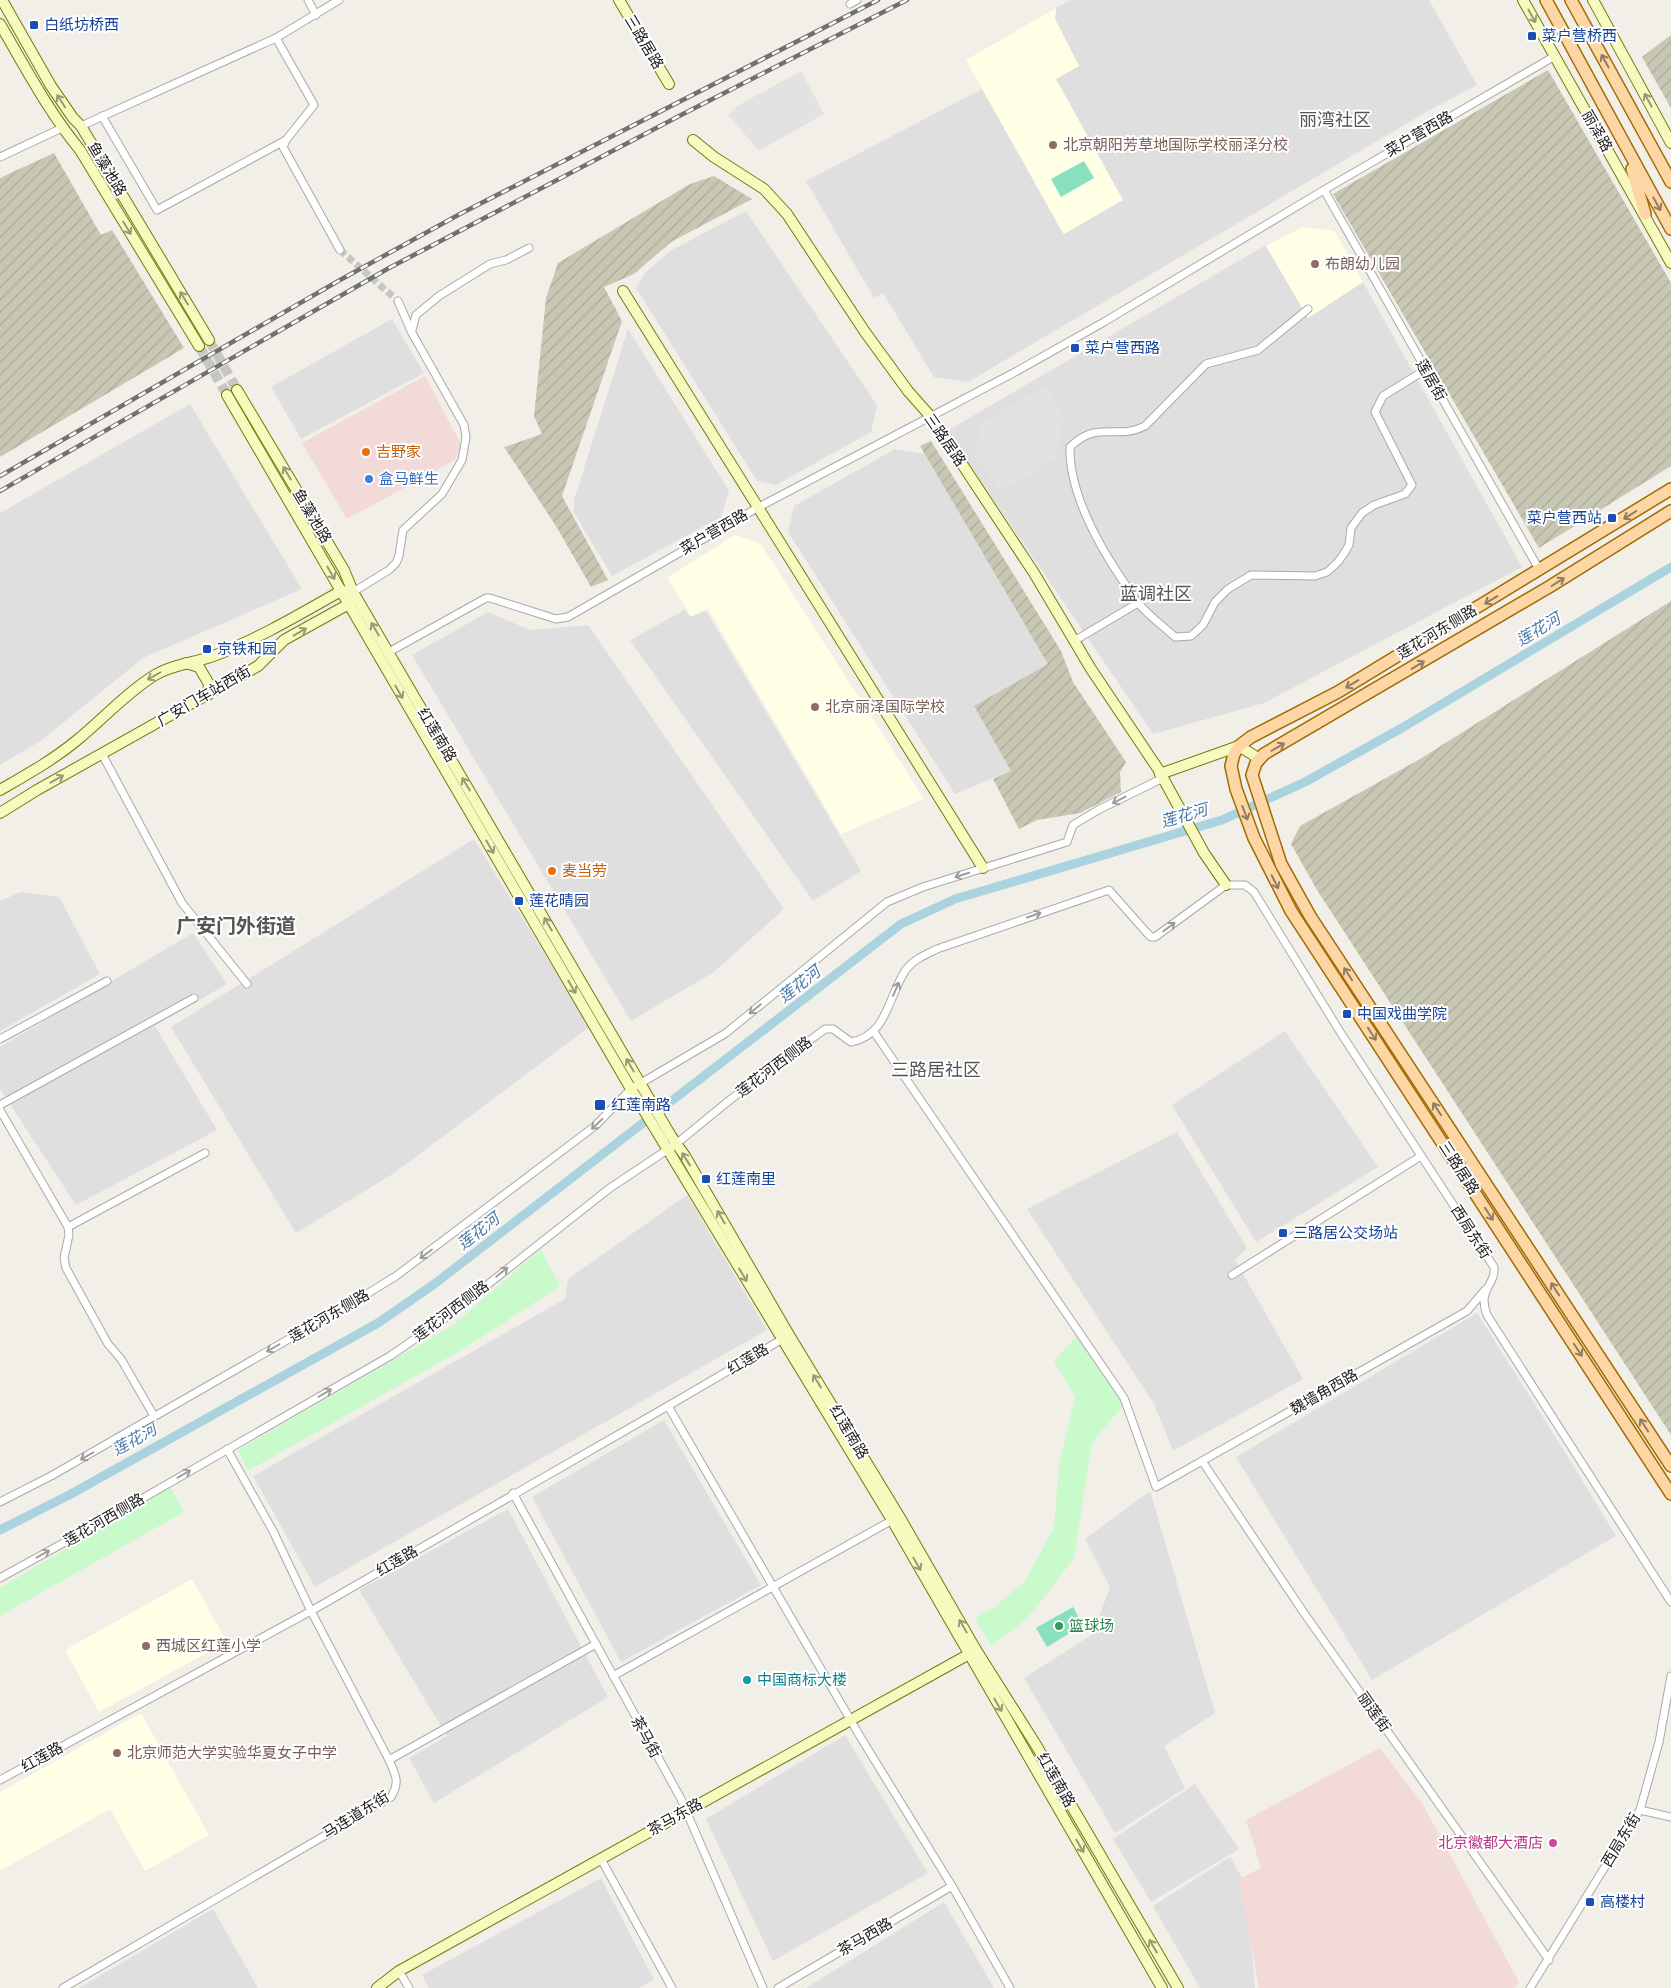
<svg xmlns="http://www.w3.org/2000/svg" width="1671" height="1988" font-family="Manrope,'Noto Sans SC',sans-serif">
	<defs>
		<pattern id="construction-furrows" width="10" height="10" patternUnits="userSpaceOnUse" patternTransform="scale(1.25)"><rect width="10" height="10" fill="#c7c7b4"/><path d="M-1 1l2-2M0 10L10 0M9 11l2-2" fill="none" stroke="#abab9a"/></pattern>
	</defs>
	<rect width="100%" height="100%" fill="#f2efe9"/>
	<g fill="#e0dfdf">
		<polygon points="1071,0 1429,0 1477,85 1428,111 968,382 934,377 883,293 874,298 806,181 982,89 1063,234 1122,200 1055,79 1079,66 1055,19 1056,8"/>
		<polygon points="746,211 877,405 871,432 776,485 757,481 636,288 645,273 670,251"/>
		<polygon points="1266,245 1308,318 1363,282 1522,567 1264,703 1153,734 947,431"/>
		<polygon points="392,319 424,373 301,439 271,387"/>
		<polygon points="628,329 729,491 721,517 612,576 574,513 574,500"/>
		<polygon points="190,404 302,589 143,658 42,740 0,765 0,513"/>
		<polygon points="895,449 925,454 1049,664 974,706 1011,771 955,794 788,532 794,506"/>
		<polygon points="685,610 690,617 706,611 861,871 813,901 630,640"/>
		<polygon points="488,612 530,630 588,625 784,909 714,972 631,1021 412,655"/>
		<polygon points="474,839 589,1027 394,1173 296,1233 171,1027"/>
		<polygon points="21,892 59,897 100,974 0,1031 0,901"/>
		<polygon points="193,933 227,984 155,1026 217,1130 76,1205 0,1089 0,1047"/>
		<polygon points="1285,1031 1378,1167 1256,1242 1172,1105"/>
		<polygon points="1177,1132 1247,1248 1235,1260 1303,1379 1173,1451 1154,1404 1027,1209"/>
		<polygon points="687,1195 767,1330 315,1587 253,1476 565,1299 568,1279"/>
		<polygon points="1477,1313 1563,1449 1616,1536 1372,1680 1236,1457"/>
		<polygon points="664,1420 761,1585 621,1662 532,1497"/>
		<polygon points="1150,1491 1215,1713 1164,1746 1185,1788 1115,1833 1024,1678 1093,1634 1110,1587 1085,1539"/>
		<polygon points="508,1509 608,1697 434,1803 409,1758 447,1736 359,1590"/>
		<polygon points="845,1735 928,1873 773,1961 706,1819"/>
		<polygon points="1195,1784 1239,1849 1151,1902 1113,1839"/>
		<polygon points="1230,1857 1246,1885 1255,1988 1200,1988 1153,1906"/>
		<polygon points="601,1878 654,1980 639,1988 429,1988 422,1975"/>
		<polygon points="944,1902 994,1988 806,1988"/>
		<polygon points="213,1909 258,1988 79,1988"/>
	</g>
	<g fill="#f2dad9">
		<polygon points="425,376 462,446 455,460 347,519 302,443"/>
		<polygon points="1380,1748 1422,1803 1519,1982 1514,1988 1259,1988 1239,1879 1261,1868 1246,1820"/>
	</g>
	<g fill="#ffffe5">
		<polygon points="1056,8 1055,19 1079,66 1056,79 1123,200 1064,234 966,60"/>
		<polygon points="1303,227 1334,231 1363,282 1308,318 1266,246"/>
		<polygon points="735,535 760,543 924,799 841,834 708,609 691,616 667,578"/>
		<polygon points="192,1579 227,1642 99,1712 65,1650"/>
		<polygon points="141,1713 209,1835 145,1871 110,1809 0,1871 0,1792"/>
	</g>
	<g fill="url(#construction-furrows)">
		<polygon points="1671,35 1671,108 1642,57"/>
		<polygon points="1548,70 1671,283 1671,466 1539,548 1333,194"/>
		<polygon points="54,153 101,235 112,230 184,348 0,457 0,178"/>
		<polygon points="714,176 752,199 671,242 634,274 604,287 622,321 562,496 608,580 591,587 556,526 504,447 542,434 534,416 546,298 558,263 690,184"/>
		<polygon points="931,441 1061,651 1073,682 1126,762 1120,772 1121,792 1080,813 1037,820 1019,829 993,779 1011,771 974,706 1048,664 920,446"/>
		<polygon points="1671,601 1671,1435 1317,890 1291,844 1300,826 1420,759"/>
	</g>
	<g fill="#c8facc">
		<polygon points="541,1249 560,1286 465,1348 248,1471 238,1450 452,1326"/>
		<polygon points="1078,1335 1124,1404 1092,1443 1074,1558 1043,1599 1025,1620 991,1646 975,1618 993,1608 1025,1581 1054,1528 1059,1464 1075,1397 1054,1361"/>
		<polygon points="170,1487 184,1512 0,1616 0,1588"/>
	</g>
	<g fill="#88e0be">
		<polygon points="1084,161 1094,178 1061,197 1051,179"/>
		<polygon points="1073,1607 1083,1625 1047,1647 1036,1628"/>
	</g>
	<g fill="#e2e2e2">
		<polygon points="801,71 824,114 759,151 728,115 739,105"/>
		<polygon points="1046,387 1064,420 1055,459 1001,491 974,456 982,422"/>
	</g>
	<g fill="none" stroke-linecap="round" stroke-linejoin="round">
		<polyline stroke="#aad3df" stroke-width="9" points="0,1530 71,1494 378,1323 433,1285 901,924 955,899 1222,820 1305,782 1400,729 1671,567"/>
		<polyline stroke="#c8c6c1" stroke-width="7" stroke-dasharray="7 3.5" stroke-linecap="butt" points="340,250 398,301"/>
		<g stroke="#c8c6c1" stroke-width="10" stroke-dasharray="10 5" stroke-linecap="butt">
			<polyline points="209,340 237,390"/>
			<polyline points="199,346 227,395"/>
		</g>
		<g stroke="#a9a9a9" stroke-width="9">
			<g id="street">
				<polyline points="308,0 316,15"/>
				<polyline points="850,4 857,0"/>
				<polyline points="276,38 314,105 286,140 283,147 340,250"/>
				<polyline points="102,116 157,210 286,140"/>
				<polyline points="81,126 276,38 339,0"/>
				<polyline points="0,157 62,128"/>
				<polyline points="1324,190 1540,571"/>
				<path d="M1308 309 1258 350 1206 364 1145 426C1116 441 1099 419 1070 447 1069 493 1098 544 1123 581 1128 588 1132 597 1138 603 1149 616 1163 626 1175 637L1191 636 1203 625 1215 602 1228 589 1251 575 1315 576 1327 572 1338 562 1345 552 1349 545 1351 528 1362 513 1374 505 1405 494 1412 485 1375 412 1383 396 1425 370"/>
				<polyline points="412,330 416,315 439,296 490,264 506,260 529,248"/>
				<polyline points="353,592 389,570 396,563 399,556 403,530 442,494 462,460 466,437 464,425 412,333 398,301"/>
				<polyline points="1074,641 1138,603"/>
				<polyline points="389,652 486,598 490,598 556,619 568,617 757,508 1017,371 1104,322 1324,190 1555,56"/>
				<polyline points="102,754 182,903 247,984"/>
				<polyline points="874,1032 1124,1398 1156,1487 1467,1311 1485,1290"/>
				<polyline points="0,1039 107,981"/>
				<polyline points="0,1105 194,998"/>
				<polyline points="0,1110 68,1227 69,1235 64,1258 66,1268 108,1344 121,1359 154,1416"/>
				<polyline points="68,1227 205,1153"/>
				<polyline points="1232,1275 1421,1156"/>
				<polyline points="668,1406 861,1738 952,1886 1010,1988"/>
				<polyline points="1202,1461 1304,1613 1549,1960"/>
				<polyline points="513,1493 681,1799 763,1988"/>
				<polyline points="0,1502 51,1476 362,1297 396,1276 595,1126 631,1089 726,1033 887,902 923,887 1067,842 1073,825 1098,810 1163,778"/>
				<path d="M0 1578 105 1520 390 1356 444 1319 610 1188 676 1144 731 1099 825 1029H833L851 1042C887 1036 888 997 905 971 912 960 927 954 937 949L1109 890 1147 933 1151 937H1155L1226 885H1245L1254 892 1342 1035 1494 1267C1496 1286 1477 1288 1487 1315L1671 1602"/>
				<polyline points="613,1676 896,1518"/>
				<polyline points="389,1760 596,1644"/>
				<polyline points="0,1780 311,1611 668,1406 786,1337"/>
				<polyline points="1640,1810 1671,1817"/>
				<polyline points="601,1859 672,1988"/>
				<polyline points="399,1971 409,1988"/>
				<path d="M63 1988 391 1797C400 1782 396 1776 389 1760L311 1611 273 1531 227 1449"/>
				<polyline points="778,1988 952,1886"/>
				<polyline points="1530,1988 1640,1810 1659,1742 1671,1676"/>
			</g>
		</g>
		<g stroke="#707d05" stroke-width="12">
			<g id="secondary">
				<polyline points="2,0 51,86 73,118 81,126 209,340"/>
				<polyline points="619,0 669,84"/>
				<polyline points="1523,0 1671,263"/>
				<polyline points="1593,0 1671,143"/>
				<path d="M0 24C25 67 48 111 80 150L199 346"/>
				<polyline points="693,140 714,157 764,189 787,214 865,332 908,391 931,417 1034,573 1091,669 1158,769 1204,853 1226,885"/>
				<polyline points="623,291 983,868"/>
				<polyline points="237,390 344,570 353,592 671,1136 685,1156 789,1335 899,1516 976,1650 1036,1745 1178,1988"/>
				<polyline points="227,395 631,1089 892,1520 1162,1988"/>
				<polyline points="186,663 199,667 209,684 208,695"/>
				<polyline points="1160,774 1239,746 1258,758"/>
				<path d="M0 790C26 775 53 760 76 741 103 719 126 693 155 675 173 664 196 663 216 655 260 638 300 614 341 591L347 592"/>
				<polyline points="0,813 37,790 258,666 284,640 347,605 349,600"/>
				<polyline points="377,1988 399,1971 973,1652"/>
			</g>
		</g>
		<g stroke="#a06b00" stroke-width="14">
			<g id="primary">
				<polyline points="1546,0 1671,229"/>
				<polyline points="1571,0 1671,182"/>
				<polyline points="1632,169 1645,214"/>
				<polyline points="1671,489 1338,692 1251,737 1239,746 1234,754 1231,766 1236,789 1254,838 1291,911 1671,1494"/>
				<polyline points="1671,511 1549,587 1264,754 1256,763 1252,775 1281,864 1310,916 1671,1466"/>
			</g>
		</g>
		<use href="#street" stroke="#fff" stroke-width="7"/>
		<use href="#secondary" stroke="#f7fabf" stroke-width="10"/>
		<use href="#primary" stroke="#fcd6a4" stroke-width="11"/>
		<g stroke="#707070" stroke-width="4.5">
			<g id="rail">
				<polyline points="0,476 340,280 460,214 878,0"/>
				<polyline points="0,491 389,268 683,114 907,0"/>
			</g>
		</g>
		<use href="#rail" stroke="#fff" stroke-width="2.5" stroke-dasharray="8" stroke-linecap="butt"/>
	</g>
	<defs><path id="oneway-shaft" d="M-6 0H5M1.5-3L5.5 0L1.5 3" fill="none" stroke-width="1.6" stroke-linecap="round" stroke-linejoin="round" transform="scale(1.25)"/></defs>
	<g stroke="#979978">
		<use href="#oneway-shaft" transform="translate(1532 16) rotate(61)"/>
		<use href="#oneway-shaft" transform="translate(1648 100) rotate(-119)"/>
		<use href="#oneway-shaft" transform="translate(61 101) rotate(-123)"/>
		<use href="#oneway-shaft" transform="translate(127 228) rotate(59)"/>
		<use href="#oneway-shaft" transform="translate(184 298) rotate(-121)"/>
		<use href="#oneway-shaft" transform="translate(287 473) rotate(-121)"/>
		<use href="#oneway-shaft" transform="translate(331 573) rotate(60)"/>
		<use href="#oneway-shaft" transform="translate(375 629) rotate(-120)"/>
		<use href="#oneway-shaft" transform="translate(300 632) rotate(-29)"/>
		<use href="#oneway-shaft" transform="translate(154 676) rotate(150)"/>
		<use href="#oneway-shaft" transform="translate(399 692) rotate(60)"/>
		<use href="#oneway-shaft" transform="translate(57 779) rotate(-29)"/>
		<use href="#oneway-shaft" transform="translate(466 784) rotate(-121)"/>
		<use href="#oneway-shaft" transform="translate(490 847) rotate(60)"/>
		<use href="#oneway-shaft" transform="translate(548 924) rotate(-120)"/>
		<use href="#oneway-shaft" transform="translate(572 987) rotate(60)"/>
		<use href="#oneway-shaft" transform="translate(630 1065) rotate(-120)"/>
		<use href="#oneway-shaft" transform="translate(686 1159) rotate(-122)"/>
		<use href="#oneway-shaft" transform="translate(721 1217) rotate(-120)"/>
		<use href="#oneway-shaft" transform="translate(743 1275) rotate(59)"/>
		<use href="#oneway-shaft" transform="translate(817 1381) rotate(-121)"/>
		<use href="#oneway-shaft" transform="translate(917 1564) rotate(60)"/>
		<use href="#oneway-shaft" transform="translate(963 1626) rotate(-120)"/>
		<use href="#oneway-shaft" transform="translate(998 1705) rotate(60)"/>
		<use href="#oneway-shaft" transform="translate(1080 1846) rotate(60)"/>
		<use href="#oneway-shaft" transform="translate(1153 1946) rotate(-120)"/>
	</g>
	<g stroke="#8f7c63">
		<use href="#oneway-shaft" transform="translate(1605 61) rotate(-119)"/>
		<use href="#oneway-shaft" transform="translate(1657 204) rotate(61)"/>
		<use href="#oneway-shaft" transform="translate(1630 515) rotate(148)"/>
		<use href="#oneway-shaft" transform="translate(1558 582) rotate(-32)"/>
		<use href="#oneway-shaft" transform="translate(1491 600) rotate(149)"/>
		<use href="#oneway-shaft" transform="translate(1418 665) rotate(-31)"/>
		<use href="#oneway-shaft" transform="translate(1352 684) rotate(149)"/>
		<use href="#oneway-shaft" transform="translate(1278 747) rotate(-30)"/>
		<use href="#oneway-shaft" transform="translate(1245 813) rotate(69)"/>
		<use href="#oneway-shaft" transform="translate(1275 882) rotate(63)"/>
		<use href="#oneway-shaft" transform="translate(1348 974) rotate(-123)"/>
		<use href="#oneway-shaft" transform="translate(1372 1034) rotate(57)"/>
		<use href="#oneway-shaft" transform="translate(1437 1109) rotate(-123)"/>
		<use href="#oneway-shaft" transform="translate(1489 1214) rotate(57)"/>
		<use href="#oneway-shaft" transform="translate(1555 1289) rotate(-123)"/>
		<use href="#oneway-shaft" transform="translate(1578 1350) rotate(57)"/>
		<use href="#oneway-shaft" transform="translate(1644 1425) rotate(-123)"/>
	</g>
	<g stroke="#9c9c9c">
		<use href="#oneway-shaft" transform="translate(1119 800) rotate(153)"/>
		<use href="#oneway-shaft" transform="translate(962 875) rotate(162)"/>
		<use href="#oneway-shaft" transform="translate(1034 915) rotate(-19)"/>
		<use href="#oneway-shaft" transform="translate(1169 927) rotate(-37)"/>
		<use href="#oneway-shaft" transform="translate(896 989) rotate(-66)"/>
		<use href="#oneway-shaft" transform="translate(755 1009) rotate(141)"/>
		<use href="#oneway-shaft" transform="translate(597 1124) rotate(137)"/>
		<use href="#oneway-shaft" transform="translate(426 1254) rotate(143)"/>
		<use href="#oneway-shaft" transform="translate(502 1272) rotate(-39)"/>
		<use href="#oneway-shaft" transform="translate(273 1348) rotate(150)"/>
		<use href="#oneway-shaft" transform="translate(325 1393) rotate(-30)"/>
		<use href="#oneway-shaft" transform="translate(87 1456) rotate(150)"/>
		<use href="#oneway-shaft" transform="translate(184 1474) rotate(-30)"/>
		<use href="#oneway-shaft" transform="translate(43 1554) rotate(-29)"/>
	</g>
	<g fill="#1a4fb4" stroke="#fff" stroke-width="2">
		<rect x="29" y="20" width="10" height="10" rx="2.5"/>
		<rect x="1527" y="31" width="10" height="10" rx="2.5"/>
		<rect x="1070" y="343" width="10" height="10" rx="2.5"/>
		<rect x="1607" y="513" width="10" height="10" rx="2.5"/>
		<rect x="202" y="644" width="10" height="10" rx="2.5"/>
		<rect x="514" y="896" width="10" height="10" rx="2.5"/>
		<rect x="1342" y="1009" width="10" height="10" rx="2.5"/>
		<rect x="594" y="1099" width="12" height="12" rx="2.5"/>
		<rect x="701" y="1174" width="10" height="10" rx="2.5"/>
		<rect x="1278" y="1228" width="10" height="10" rx="2.5"/>
		<rect x="1585" y="1897" width="10" height="10" rx="2.5"/>
	</g>
	<g fill="#8d6e63" stroke="#fff" stroke-width="2">
		<circle cx="1053" cy="145" r="5"/>
		<circle cx="1315" cy="264" r="5"/>
		<circle cx="815" cy="707" r="5"/>
		<circle cx="146" cy="1646" r="5"/>
		<circle cx="117" cy="1753" r="5"/>
	</g>
	<g fill="#e8710a" stroke="#fff" stroke-width="2">
		<circle cx="366" cy="452" r="5"/>
		<circle cx="552" cy="871" r="5"/>
	</g>
	<circle fill="#3f7fe0" stroke="#fff" stroke-width="2" cx="369" cy="479" r="5"/>
	<circle fill="#2e9e5b" stroke="#fff" stroke-width="2" cx="1059" cy="1626" r="5"/>
	<circle fill="#0f9aa8" stroke="#fff" stroke-width="2" cx="747" cy="1680" r="5"/>
	<circle fill="#d1479c" stroke="#fff" stroke-width="2" cx="1553" cy="1843" r="5"/>
	<g text-anchor="middle" stroke-width="4" stroke-linejoin="round" paint-order="stroke">
		<g font-size="15" fill="#164399" stroke="#fff" text-anchor="start">
			<text x="44" y="30">白纸坊桥西</text>
			<text x="1542" y="41">菜户营桥西</text>
			<text x="1085" y="353">菜户营西路</text>
			<text x="1602" y="523" text-anchor="end">菜户营西站</text>
			<text x="217" y="654">京铁和园</text>
			<text x="529" y="906">莲花晴园</text>
			<text x="1357" y="1019">中国戏曲学院</text>
			<text x="611" y="1110">红莲南路</text>
			<text x="716" y="1184">红莲南里</text>
			<text x="1293" y="1238">三路居公交场站</text>
			<text x="1600" y="1907">高楼村</text>
		</g>
		<g font-size="15" fill="#222" stroke="#fff">
			<text transform="translate(644 42) rotate(59)" y="5">三路居路</text>
			<text transform="translate(1597 131) rotate(60)" y="5">丽泽路</text>
			<text transform="translate(1419 134) rotate(-30)" y="5">菜户营西路</text>
			<text transform="translate(107 169) rotate(59)" y="5">鱼藻池路</text>
			<text transform="translate(1431 380) rotate(60)" y="5">莲居街</text>
			<text transform="translate(945 440) rotate(55)" y="5">三路居路</text>
			<text transform="translate(312 516) rotate(59)" y="5">鱼藻池路</text>
			<text transform="translate(714 532) rotate(-30)" y="5">菜户营西路</text>
			<text transform="translate(1437 632) rotate(-31)" y="5">莲花河东侧路</text>
			<text transform="translate(204 696) rotate(-30)" y="5">广安门车站西街</text>
			<text transform="translate(437 735) rotate(59)" y="5">红莲南路</text>
			<text transform="translate(774 1067) rotate(-37)" y="5">莲花河西侧路</text>
			<text transform="translate(1459 1168) rotate(57)" y="5">三路居路</text>
			<text transform="translate(1471 1232) rotate(57)" y="5">西局东街</text>
			<text transform="translate(451 1311) rotate(-37)" y="5">莲花河西侧路</text>
			<text transform="translate(329 1316) rotate(-30)" y="5">莲花河东侧路</text>
			<text transform="translate(748 1359) rotate(-31)" y="5">红莲路</text>
			<text transform="translate(1324 1392) rotate(-30)" y="5">魏墙角西路</text>
			<text transform="translate(849 1432) rotate(59)" y="5">红莲南路</text>
			<text transform="translate(104 1520) rotate(-30)" y="5">莲花河西侧路</text>
			<text transform="translate(397 1561) rotate(-30)" y="5">红莲路</text>
			<text transform="translate(1374 1712) rotate(55)" y="5">丽莲街</text>
			<text transform="translate(646 1737) rotate(61)" y="5">茶马街</text>
			<text transform="translate(42 1757) rotate(-29)" y="5">红莲路</text>
			<text transform="translate(1056 1780) rotate(60)" y="5">红莲南路</text>
			<text transform="translate(356 1815) rotate(-32)" y="5">马连道东街</text>
			<text transform="translate(675 1817) rotate(-29)" y="5">茶马东路</text>
			<text transform="translate(1621 1840) rotate(-59)" y="5">西局东街</text>
			<text transform="translate(865 1937) rotate(-30)" y="5">茶马西路</text>
		</g>
		<g font-size="15" fill="#785e54" stroke="#fff" text-anchor="start">
			<text x="1063" y="150">北京朝阳芳草地国际学校丽泽分校</text>
			<text x="1325" y="269">布朗幼儿园</text>
			<text x="825" y="712">北京丽泽国际学校</text>
			<text x="156" y="1651">西城区红莲小学</text>
			<text x="127" y="1758">北京师范大学实验华夏女子中学</text>
		</g>
		<g font-size="15" fill="#c56008" stroke="#fff" text-anchor="start">
			<text x="376" y="457">吉野家</text>
			<text x="562" y="876">麦当劳</text>
		</g>
		<g font-size="15" fill="#366cbe" stroke="#fff" text-anchor="start">
			<text x="379" y="484">盒马鲜生</text>
		</g>
		<g font-size="15" fill="#27864d" stroke="#fff" text-anchor="start">
			<text x="1069" y="1631">篮球场</text>
		</g>
		<g font-size="15" fill="#0d838f" stroke="#fff" text-anchor="start">
			<text x="757" y="1685">中国商标大楼</text>
		</g>
		<g font-size="15" fill="#b23c85" stroke="#fff" text-anchor="end">
			<text x="1543" y="1848">北京徽都大酒店</text>
		</g>
		<g font-size="16" font-style="italic" fill="#4a7aab" stroke="#fff">
			<text transform="translate(1538 629) rotate(-31)" y="6">莲花河</text>
			<text transform="translate(1184 815) rotate(-16)" y="6">莲花河</text>
			<text transform="translate(799 984) rotate(-38)" y="6">莲花河</text>
			<text transform="translate(478 1231) rotate(-38)" y="6">莲花河</text>
			<text transform="translate(134 1439) rotate(-29)" y="6">莲花河</text>
		</g>
		<g font-size="18" fill="#555" stroke="#fff">
			<text x="1335" y="126">丽湾社区</text>
			<text x="1156" y="600">蓝调社区</text>
			<text x="936" y="1076">三路居社区</text>
		</g>
		<g font-size="20" font-weight="bold" fill="#555" stroke="#fff">
			<text x="236" y="933">广安门外街道</text>
		</g>
	</g>
</svg>
